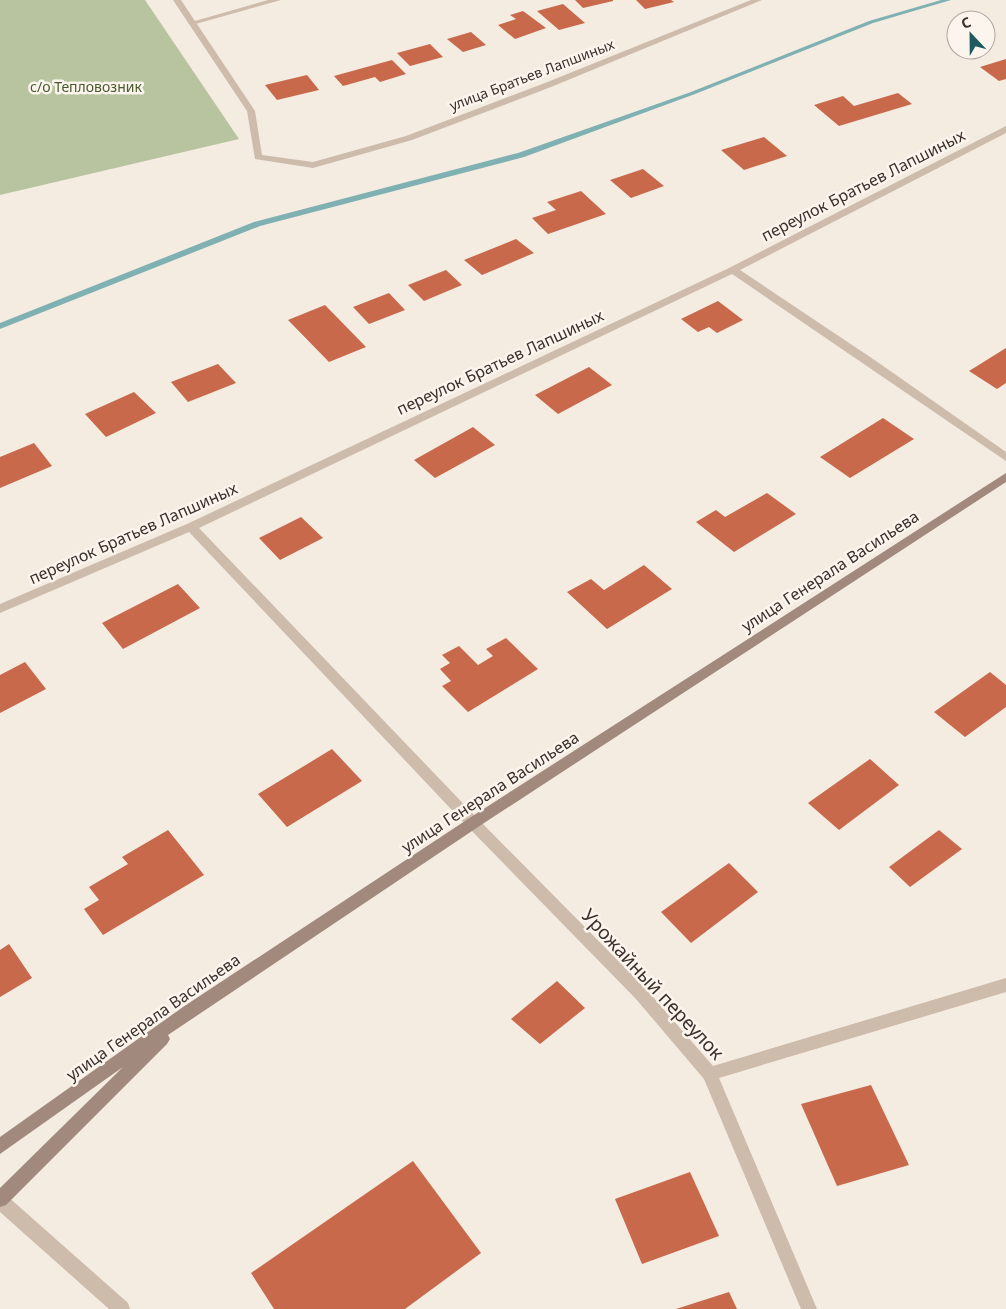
<svg xmlns="http://www.w3.org/2000/svg" width="1006" height="1309" font-family="'Noto Sans',sans-serif">
	<rect width="100%" height="100%" fill="#f4ebe1"/>
	<polygon fill="#b8c4a0" points="0,0 145,0 239,139 0,195"/>
	<g fill="none" stroke-linecap="round" stroke-linejoin="round">
		<polygon fill="#7fb0b2" fill-rule="evenodd" points="941,0 951,0 873,23 695,94 524,157 260,226 0,329 0,323 254,222 518,153 691,92 869,21"/>
	</g>
	<g fill="#c8694b">
		<polygon points="575,0 613,0 613,1 583,8"/>
		<polygon points="636,0 671,0 674,2 645,9"/>
		<polygon points="563,4 585,23 559,30 537,11"/>
		<polygon points="523,11 546,28 515,39 498,25 516,19 510,15"/>
		<polygon points="471,32 486,45 463,52 447,39"/>
		<polygon points="430,44 443,57 410,66 397,53"/>
		<polygon points="1006,59 1006,79 999,81 980,67"/>
		<polygon points="392,60 406,74 380,82 375,77 343,86 334,76"/>
		<polygon points="307,75 319,90 277,100 265,85"/>
		<polygon points="898,93 912,104 839,126 814,105 843,96 854,106"/>
		<polygon points="764,137 787,156 744,170 721,150"/>
		<polygon points="643,169 664,186 631,198 610,180"/>
		<polygon points="581,191 606,214 548,234 532,218 556,210 547,202"/>
		<polygon points="516,239 534,253 482,275 464,260"/>
		<polygon points="446,270 462,285 424,301 408,285"/>
		<polygon points="389,293 405,310 369,324 353,307"/>
		<polygon points="718,301 743,320 717,333 709,327 698,332 681,319"/>
		<polygon points="325,305 366,347 329,362 288,320"/>
		<polygon points="1006,348 1006,383 997,389 969,371"/>
		<polygon points="218,364 236,383 188,402 171,382"/>
		<polygon points="589,367 612,385 558,414 535,395"/>
		<polygon points="134,392 156,413 106,437 85,414"/>
		<polygon points="883,418 914,439 850,478 820,457"/>
		<polygon points="473,427 495,445 435,478 414,460"/>
		<polygon points="34,443 52,466 0,488 0,457"/>
		<polygon points="767,493 796,514 734,552 696,522 716,510 725,517"/>
		<polygon points="301,517 323,538 280,560 259,538"/>
		<polygon points="644,565 672,589 607,629 567,592 591,579 604,590"/>
		<polygon points="178,584 200,608 123,649 102,623"/>
		<polygon points="506,638 538,669 468,712 442,686 451,681 440,669 450,663 442,655 459,646 478,665 493,656 486,649"/>
		<polygon points="25,662 46,689 0,713 0,675"/>
		<polygon points="990,672 1006,685 1006,707 965,737 934,712"/>
		<polygon points="332,749 362,781 287,827 258,794"/>
		<polygon points="870,759 899,785 839,830 808,803"/>
		<polygon points="168,830 204,875 103,935 84,909 99,900 89,887 128,864 122,857"/>
		<polygon points="939,830 962,849 910,887 889,867"/>
		<polygon points="729,863 758,892 691,943 661,912"/>
		<polygon points="9,944 32,978 0,997 0,950"/>
		<polygon points="557,981 585,1008 540,1044 511,1019"/>
		<polygon points="871,1085 909,1165 837,1186 801,1104"/>
		<polygon points="413,1161 481,1253 405,1309 274,1309 251,1273"/>
		<polygon points="690,1172 719,1236 642,1264 615,1199"/>
		<polygon points="729,1292 737,1309 676,1309"/>
	</g>
	<g fill="none" stroke-linecap="round" stroke-linejoin="round">
		<g fill="#cdbbac" fill-rule="evenodd">
			<polygon points="268,0 281,0 192,25 188,23"/>
			<polygon points="0,1193 6,1195 128,1303 130,1309 109,1309 0,1212"/>
		</g>
		<g fill="#cdbbac" fill-rule="evenodd">
			<polygon points="173,0 181,0 255,111 262,155 313,162 406,136 545,83 751,0 762,0 551,87 412,140 313,168 255,159 247,111"/>
			<polygon points="1006,126 1006,133 740,270 876,361 1006,452 1006,461 732,274 199,528 478,819 646,989 713,1066 1006,978 1006,992 719,1078 817,1309 801,1309 704,1079 636,999 468,827 189,532 0,613 0,604 187,524 729,268"/>
		</g>
		<polygon fill="#a18a7d" fill-rule="evenodd" points="1006,473 1006,482 478,827 168,1035 170,1039 167,1044 6,1205 0,1207 0,1188 123,1067 0,1154 0,1137 183,1007 468,819"/>
	</g>
	<g text-anchor="middle" stroke-width="5" stroke-linejoin="round" paint-order="stroke">
		<g font-size="14" fill="#3b302b" stroke="#fbf5ee">
			<text transform="translate(532 75) rotate(-21)" y="5">улица Братьев Лапшиных</text>
		</g>
		<g font-size="14" fill="#4a5a2e" stroke="#fbf5ee">
			<text x="86" y="92">с/о Тепловозник</text>
		</g>
		<g font-size="16" fill="#3b302b" stroke="#fbf5ee">
			<text transform="translate(863 185) rotate(-27)" y="6">переулок Братьев Лапшиных</text>
			<text transform="translate(500 362) rotate(-25)" y="6">переулок Братьев Лапшиных</text>
			<text transform="translate(133 533) rotate(-24)" y="6">переулок Братьев Лапшиных</text>
			<text transform="translate(830 571) rotate(-33)" y="6">улица Генерала Васильева</text>
			<text transform="translate(490 792) rotate(-33)" y="6">улица Генерала Васильева</text>
			<text transform="translate(153 1017) rotate(-35)" y="6">улица Генерала Васильева</text>
		</g>
		<g font-size="19" fill="#3b302b" stroke="#fbf5ee">
			<text transform="translate(653 984) rotate(47)" y="7">Урожайный переулок</text>
		</g>
	</g>
	<g transform="translate(971 35) rotate(338)"><circle r="24" fill="#fbf5ee" stroke="#aea6a0"/>
	<path d="M0-4L9 19L0 12L-9 19Z" fill="#1f5a5e"/>
	<text y="-8" font-size="14" font-weight="bold" text-anchor="middle" fill="#3b302b">С</text>
	</g>
</svg>
